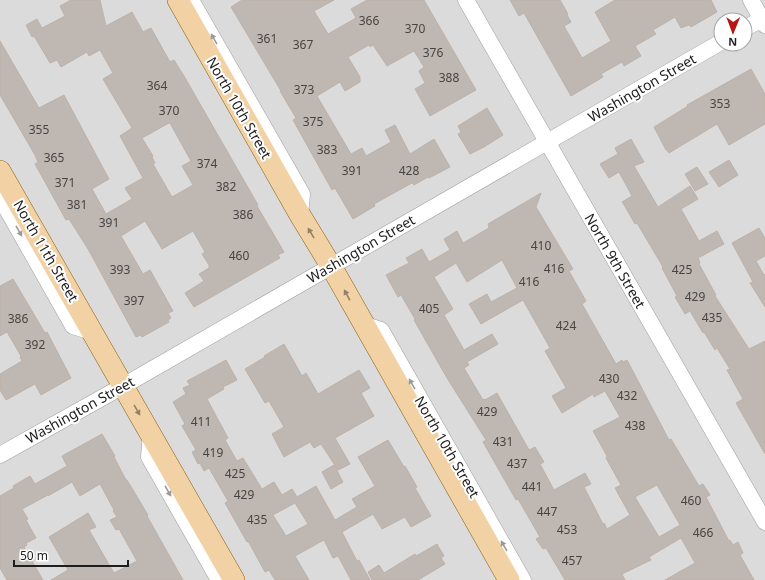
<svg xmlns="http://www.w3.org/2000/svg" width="765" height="580" font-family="'Noto Sans',sans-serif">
	<rect width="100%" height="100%" fill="#eeebe5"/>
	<path fill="#dcdbdb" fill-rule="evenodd" d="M0 0H765V580H0ZM721 20H745V44H721Z"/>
	<g fill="#beb7b2" stroke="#beb2a9" fill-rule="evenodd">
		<path d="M71 0H100L106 26 132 12 143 32 151 28 170 62 174 60 184 76 258 205 257 206 284 252 278 255 280 258 194 307 185 293 204 281 199 274 209 268V265L202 254 205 252 193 231 162 249 145 221 121 236 143 274 150 270 173 311 168 313 171 318 168 320 169 322 142 337 141 335 136 337 88 249 69 219 66 220 35 164 38 162 35 155 0 95V41L39 108 64 95 109 179 92 189 106 214 132 199 125 188 143 178 120 136 132 128 103 79 113 73 100 50 89 56 87 52 61 67 57 60 50 63 34 36 32 37 26 25 37 19 42 28 65 16 60 6ZM169 123H170L191 161 182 166 193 185 172 197 153 164 155 163 152 157 153 156 142 138Z"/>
		<polygon points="242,0 334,0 314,11 328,34 356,18 351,9 367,0 424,0 476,90 430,116 415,89 425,83 419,71 424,67 414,51 387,66 373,45 370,47 369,45 348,57 360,77 360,82 345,91 340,82 317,96 351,154 362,148 366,156 391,142 385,130 395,125 410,154 434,139 450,167 429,178 428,177 414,185 412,183 374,204 375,206 353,219 335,188 332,190 293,120 296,118 280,91 281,91 231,7"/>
		<polygon points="510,0 560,0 568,14 567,15 571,22 564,26 582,58 611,41 595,12 615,0 711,0 717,12 691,27 689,25 681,28 675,17 653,30 656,34 635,46 641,56 624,66 622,62 601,74 603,77 598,80 571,96 524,13 519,16"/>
		<polygon points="751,69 765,94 765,124 729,145 717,124 669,153 667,150 666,150 654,127 688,106 687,105"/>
		<polygon points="487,108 503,135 484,147 470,154 458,134 461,132 458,126"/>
		<polygon points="631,139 644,162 634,166 658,207 690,186 698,199 681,209 699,241 717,231 724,244 698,258 700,263 699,264 716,295 715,296 749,349 765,341 765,454 736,403 743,399 727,370 730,369 717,348 715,350 704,332 703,333 690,311 685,314 675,297 677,296 662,268 663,267 637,223 635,224 623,203 622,202 632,196 619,172 609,178 600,164 618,154 615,148"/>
		<polygon points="729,160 738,175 719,187 709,172"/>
		<polygon points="697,167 708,184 695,191 685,174"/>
		<path d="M541 193 536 207 573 269 569 271 586 301 582 304 616 364 622 360 623 362 627 360 669 440 671 439 699 486 703 484 710 495 706 497 729 541 730 540 733 545 738 542 743 553 740 555 754 580H665L695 563 681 538 649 557 651 560 622 574 625 580H565L546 548 543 549 536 539 540 537 518 499 516 500 483 442 486 440 447 378 414 320 415 319 401 295 398 297 386 275 409 263 406 258 422 249 429 262 450 250 444 239 457 231 463 243 489 228 488 224ZM502 260 517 288 491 302 487 294 469 304 481 324 523 300 550 348 545 351 566 388 552 396 562 413 593 394 594 397 605 391 620 417 593 431 607 456 606 458 621 485 615 488 630 515 607 529 604 523 603 524 584 487 591 484 585 473 554 490 540 464 544 462 535 447 529 450 497 393 485 400V399L483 400 464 368 469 365 467 362 498 344 492 334 464 350 444 315 453 309 434 277 456 263 467 282ZM657 485 680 525 659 537 635 497Z"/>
		<polygon points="759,228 765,238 765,256 756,261 764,275 765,274 765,307 750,283 753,282 732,243"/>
		<polygon points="13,279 45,333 47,332 71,378 41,395 35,384 6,400 0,390 0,374 22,361 20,357 21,356 7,332 0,336 0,286"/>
		<polygon points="284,344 302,376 306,373 318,394 359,370 370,388 361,393 374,416 335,438 350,464 338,470 321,444 314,448 310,442 284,457 272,434 284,427 269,401 265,403 245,369 265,357 264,356"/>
		<path d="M226 360 237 380 223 387 224 389 207 399 228 438 225 440 237 461 243 458 262 489 274 482 282 495 292 489 297 497 316 486 335 520 357 507 352 499 375 486 358 457 388 440 404 467 405 466 417 487 415 488 431 516 411 527 405 517 382 529 373 514 342 532 357 561 359 560 370 580H351L338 556 333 558 324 540 295 556 309 580H275L269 570 265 572 248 541 247 542 225 503 228 501 209 468 204 471 200 463 198 464 192 452 196 450 182 426 185 424 173 402 186 394 183 388 190 385 187 381ZM295 503 308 524 286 536 273 515Z"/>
		<polygon points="102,434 115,456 114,457 126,480 127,480 148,515 147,516 183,580 51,580 68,570 49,537 88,513 96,527 89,530 114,573 137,561 119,529 116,530 110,520 117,517 113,511 114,510 100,484 80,496 72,482 48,496 48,495 22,509 28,519 26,520 36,538 26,543 27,545 24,547 43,580 7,580 0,568 0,496 14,488 13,486 30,476 35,484 67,466 62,456"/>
		<polygon points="334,465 343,482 331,489 322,472"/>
		<polygon points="437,544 444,556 441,558 445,564 418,580 372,580 368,572 379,565 384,573 415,554 416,556"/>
	</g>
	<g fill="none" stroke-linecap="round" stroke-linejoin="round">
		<g stroke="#9f9f9f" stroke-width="17">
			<g id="minor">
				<polyline points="191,0 302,194 300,215"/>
				<polyline points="466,0 765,522"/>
				<polyline points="751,0 765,25"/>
				<polyline points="745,28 765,18"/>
				<polyline points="0,197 73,326 92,332"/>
				<polyline points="363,324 381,330 523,580"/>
				<polyline points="151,434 149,457 219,580"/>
				<polyline points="0,455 123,386 721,42"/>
			</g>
		</g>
		<g stroke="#886110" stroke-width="22">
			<g id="major">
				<polyline points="178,0 300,215 331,266 509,580"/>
				<polyline points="0,171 234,580"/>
			</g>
		</g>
		<use href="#minor" stroke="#fff" stroke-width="16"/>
		<use href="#major" stroke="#f2d1a5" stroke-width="21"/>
	</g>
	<defs><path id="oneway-solid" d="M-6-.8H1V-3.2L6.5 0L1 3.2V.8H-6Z"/></defs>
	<g fill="#9a9a9a">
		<use href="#oneway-solid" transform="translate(214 39) rotate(-120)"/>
		<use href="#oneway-solid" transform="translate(19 231) rotate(60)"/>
		<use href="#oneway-solid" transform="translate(412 384) rotate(-120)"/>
		<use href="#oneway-solid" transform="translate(168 491) rotate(60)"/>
		<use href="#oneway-solid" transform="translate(504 546) rotate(-120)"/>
	</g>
	<g fill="#938068">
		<use href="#oneway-solid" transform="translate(311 233) rotate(-121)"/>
		<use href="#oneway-solid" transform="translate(347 295) rotate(-119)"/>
		<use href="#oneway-solid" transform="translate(137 410) rotate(60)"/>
	</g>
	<g text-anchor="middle" stroke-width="4" stroke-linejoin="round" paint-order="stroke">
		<g font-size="12" fill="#464443">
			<text x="369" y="25">366</text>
			<text x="415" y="33">370</text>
			<text x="267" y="43">361</text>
			<text x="303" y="49">367</text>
			<text x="433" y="57">376</text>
			<text x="449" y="82">388</text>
			<text x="157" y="90">364</text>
			<text x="304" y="94">373</text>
			<text x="720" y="108">353</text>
			<text x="169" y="115">370</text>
			<text x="313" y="126">375</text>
			<text x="39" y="134">355</text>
			<text x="327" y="154">383</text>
			<text x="54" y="162">365</text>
			<text x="207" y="168">374</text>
			<text x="352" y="175">391</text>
			<text x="409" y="175">428</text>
			<text x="65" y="187">371</text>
			<text x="226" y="191">382</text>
			<text x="77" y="209">381</text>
			<text x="243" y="219">386</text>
			<text x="109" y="227">391</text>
			<text x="541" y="250">410</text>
			<text x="239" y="260">460</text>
			<text x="554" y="273">416</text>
			<text x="120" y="274">393</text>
			<text x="682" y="274">425</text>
			<text x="529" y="286">416</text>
			<text x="695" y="301">429</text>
			<text x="134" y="305">397</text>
			<text x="429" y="313">405</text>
			<text x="712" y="322">435</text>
			<text x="18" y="323">386</text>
			<text x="566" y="330">424</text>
			<text x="35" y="349">392</text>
			<text x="609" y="383">430</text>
			<text x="627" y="400">432</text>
			<text x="487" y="416">429</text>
			<text x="201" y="426">411</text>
			<text x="635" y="430">438</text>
			<text x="503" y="446">431</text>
			<text x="213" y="457">419</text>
			<text x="517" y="468">437</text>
			<text x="235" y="478">425</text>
			<text x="532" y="491">441</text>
			<text x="244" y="499">429</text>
			<text x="691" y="505">460</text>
			<text x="547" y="516">447</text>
			<text x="257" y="524">435</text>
			<text x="567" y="534">453</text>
			<text x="703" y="537">466</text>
			<text x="572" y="565">457</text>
		</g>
		<g font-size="14" fill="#1e1e1e" stroke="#fff">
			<text transform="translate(642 88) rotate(-30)" y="5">Washington Street</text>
			<text transform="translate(239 108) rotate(60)" y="5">North 10th Street</text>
			<text transform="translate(361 249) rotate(-30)" y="5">Washington Street</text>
			<text transform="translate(46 251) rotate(60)" y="5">North 11th Street</text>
			<text transform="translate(615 261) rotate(60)" y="5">North 9th Street</text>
			<text transform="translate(80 410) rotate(-29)" y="5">Washington Street</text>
			<text transform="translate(447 447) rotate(60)" y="5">North 10th Street</text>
		</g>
	</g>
	<g transform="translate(733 32) rotate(181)"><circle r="19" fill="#ffffff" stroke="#a5a5a5"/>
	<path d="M0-3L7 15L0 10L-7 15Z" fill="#b61615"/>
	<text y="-6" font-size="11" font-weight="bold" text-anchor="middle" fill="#1e1e1e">N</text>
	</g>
	<path d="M14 560v6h114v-6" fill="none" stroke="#1e1e1e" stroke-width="2"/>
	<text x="20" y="560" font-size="12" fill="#1e1e1e" stroke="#ffffff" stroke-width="3" paint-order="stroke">50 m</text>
</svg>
